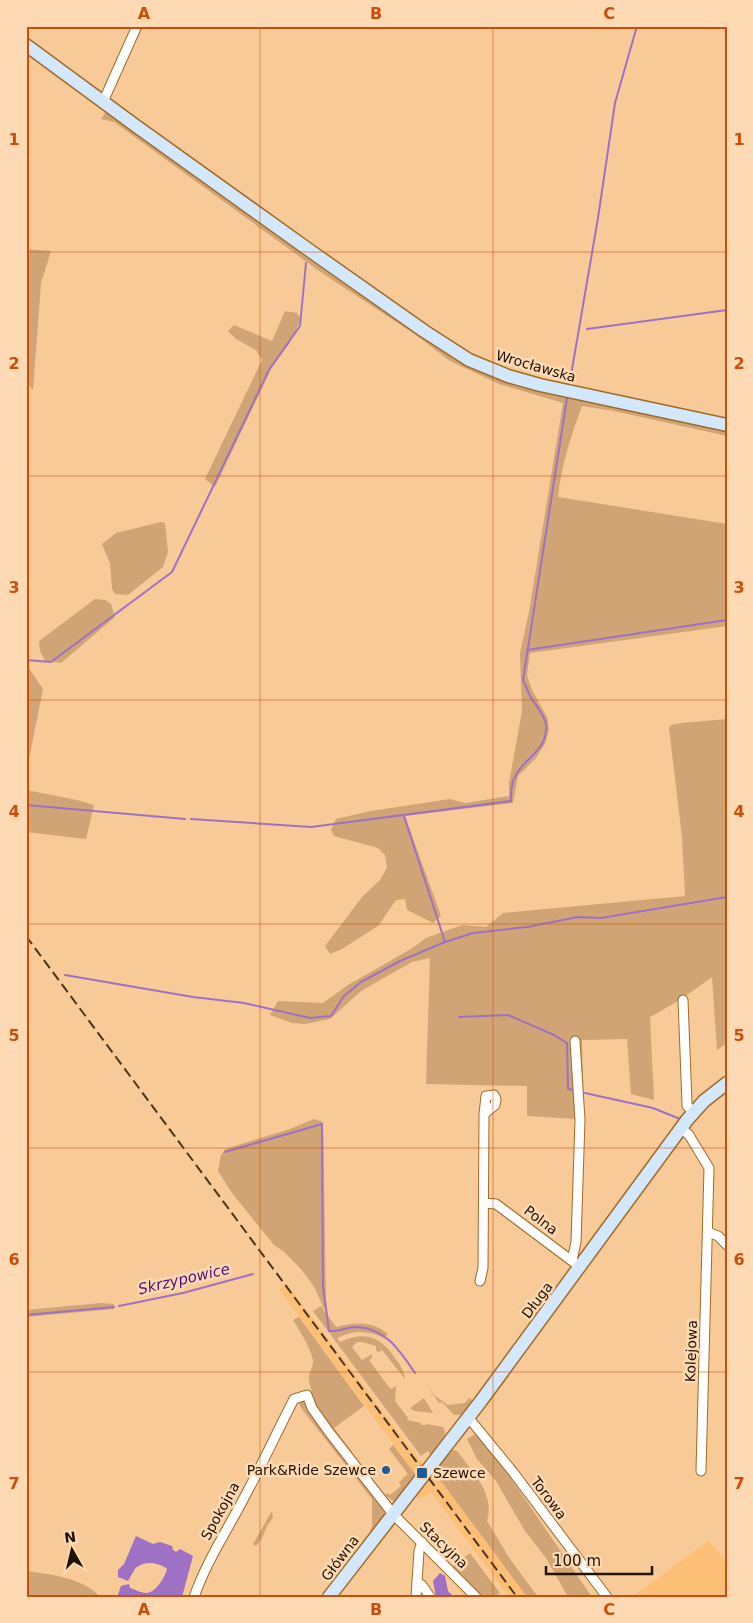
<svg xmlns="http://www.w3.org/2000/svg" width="753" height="1623" font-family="'DejaVu Sans',sans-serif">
	<rect width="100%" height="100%" fill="#f8ca97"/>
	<g fill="#fdbe76">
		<polygon points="287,1284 423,1465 416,1475 279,1289"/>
		<polygon points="435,1473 503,1565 527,1597 509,1597 431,1492 428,1496 416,1498 416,1494 431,1475"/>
		<polygon points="708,1541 727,1563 727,1597 632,1597"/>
	</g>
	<g fill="#d0a475">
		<path d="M107 110 468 362 727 428V436L614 411 582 406C571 436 561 466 558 497L727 524V626L530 653 527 675 532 690 548 719 549 730 545 744 536 758 518 776 513 803 405 816 441 916 433 923 407 910 405 899 396 900 378 926 342 949 330 954 325 946 362 897 380 880 387 868 385 855 378 848 334 836 331 830 336 819 371 811 450 799 465 803 509 796V783L522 711 520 653 529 612 563 403 499 384 450 361 416 335 322 273 114 122 101 119Z"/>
		<polygon points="26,249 51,251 41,283 33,390 29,386 26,406"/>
		<polygon points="285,311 297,313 301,319 289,344 272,367 215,487 205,479 262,360 256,350 236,339 228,331 234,325 272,341"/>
		<polygon points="161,522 165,523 168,552 163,567 128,595 115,594 112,589 110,563 102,544 116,533"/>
		<polygon points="95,599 105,600 111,604 115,617 61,663 45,661 40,651 39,641"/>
		<polygon points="26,664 43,689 26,774"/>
		<polygon points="727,719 727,1043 717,1050 712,977 680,1000 650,1017 654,1100 631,1094 627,1039 582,1040 584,1115 576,1119 527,1116 527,1086 426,1084 430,958 412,962 361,991 330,1019 305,1024 292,1023 270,1015 278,1001 323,1003 348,985 411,949 426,938 462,925 486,927 503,913 685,896 682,837 669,728 671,725 682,723"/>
		<polygon points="26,790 77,800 94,805 86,839 26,832"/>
		<polygon points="314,1119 323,1122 326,1303 324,1309 315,1288 301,1269 284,1252 274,1245 232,1193 218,1171 221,1155 225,1149 290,1129"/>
		<polygon points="101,1303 114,1304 114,1309 26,1317 26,1310"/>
		<path d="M321 1306 336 1327C356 1322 372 1321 388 1334L384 1338C368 1330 353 1330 337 1338L340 1342C364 1331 380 1336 395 1358 400 1365 404 1370 405 1379L382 1350 379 1352 376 1351V1346L362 1342H357L352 1347 362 1360 372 1354V1358L369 1360 388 1386 391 1389 396 1386V1387L395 1401 408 1418 407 1420 421 1423V1425H426L427 1424 443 1427C450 1438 438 1447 431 1456L428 1451 421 1456 313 1311Z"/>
		<path d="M299 1317 364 1406 334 1428 352 1452 349 1454 315 1407C315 1397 310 1389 309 1380 308 1373 314 1367 313 1360 310 1346 300 1332 293 1320Z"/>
		<polygon points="424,1381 435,1396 448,1405 465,1403 469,1398 473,1401 462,1415 454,1415 442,1402 439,1403"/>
		<polygon points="305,1397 379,1501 378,1503 384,1511 384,1516 373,1531 370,1530 372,1527 372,1499 301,1408 298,1400"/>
		<polygon points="424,1398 433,1413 414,1411 410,1408"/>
		<polygon points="476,1434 510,1477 592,1597 568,1597 546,1558 525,1531 496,1481 477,1459 467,1439"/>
		<polygon points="393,1445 416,1475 397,1500 393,1501 385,1495 388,1493 390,1495 401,1486 399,1482 408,1474 389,1449"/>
		<path d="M455 1450 458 1452C473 1473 495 1493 487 1521L510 1559 538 1597H527L435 1473 431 1475 450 1451Z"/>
		<path d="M272 1511 273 1518C264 1528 265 1537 256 1546L253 1544Z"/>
		<path d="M470 1553 500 1593C494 1598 488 1597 480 1597L452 1567Z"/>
		<path d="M26 1571C49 1574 84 1578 100 1597H26Z"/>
	</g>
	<g fill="#9f71c4">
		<path d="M136 1536 153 1544 160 1542 172 1546 173 1550 176 1552 180 1549 193 1556 182 1597H117L121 1586 129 1584 130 1588C134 1589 141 1593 146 1593 156 1593 165 1577 167 1569 160 1563 146 1560 137 1567 133 1570 131 1577 128 1581L118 1577V1570L124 1564Z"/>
		<polygon points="440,1573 445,1576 448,1591 454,1597 436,1597 433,1581"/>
	</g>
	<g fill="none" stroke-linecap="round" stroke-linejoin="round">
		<g stroke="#9f71c4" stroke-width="2">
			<polyline points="587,329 727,310"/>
			<polyline points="570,381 598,218 615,103 637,26"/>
			<polyline points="527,650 727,620"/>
			<polyline points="26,660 51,662 172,572 269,370 300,326 306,263"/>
			<polyline points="26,805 185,819"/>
			<polyline points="404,816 445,942"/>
			<path d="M191 819 311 827 511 801C511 792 511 783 516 775 526 756 548 751 546 724 544 713 534 704 529 694 527 689 525 684 523 680L567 398"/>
			<polyline points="65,975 193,997 244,1003 310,1018 331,1016 344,996 361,982 400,961 445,942 473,933 527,927 578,917 601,918 727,897"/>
			<polyline points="459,1017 508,1015 554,1035 567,1043 568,1089 574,1090"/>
			<polyline points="585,1093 653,1108 680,1119"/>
			<path d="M225 1152 322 1124 323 1286 329 1331C339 1332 347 1327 356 1327 386 1328 400 1351 415 1373"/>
			<polyline points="119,1306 183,1293 253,1274"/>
			<polyline points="26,1315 114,1307"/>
		</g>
		<g stroke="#a06b29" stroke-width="11">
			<g id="street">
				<polyline points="103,102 137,26"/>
				<polyline points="683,1000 687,1103 687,1106 694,1112"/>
				<polyline points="681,1128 689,1135 709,1168 701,1471"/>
				<polyline points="484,1203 496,1204 576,1264"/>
				<polyline points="708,1232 718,1236 727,1245"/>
				<polyline points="572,1260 576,1242 580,1120 575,1041"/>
				<polyline points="480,1281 483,1268 484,1114 495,1105 496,1099 494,1095 486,1096 484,1114"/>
				<polyline points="468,1417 513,1472 607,1597"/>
				<polyline points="417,1582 422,1585 430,1597"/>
				<path d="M194 1597C205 1566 221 1540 237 1511 257 1475 275 1436 294 1399L307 1395 312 1408 329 1432 393 1514 476 1597"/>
				<polyline points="416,1597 419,1551 422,1542"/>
			</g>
		</g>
		<g stroke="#a06b29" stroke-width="15">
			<g id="secondary">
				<polyline points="26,45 136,126 309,250 424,331 469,360 508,376 540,385 727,425"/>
				<polyline points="329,1597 481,1401 687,1120 704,1101 727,1083"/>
			</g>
		</g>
		<use href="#street" stroke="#fff" stroke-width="9"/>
		<use href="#secondary" stroke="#d3e8fc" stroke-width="12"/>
		<polyline stroke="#49341d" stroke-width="2" stroke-dasharray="10 5" stroke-linecap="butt" points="26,936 517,1597"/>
	</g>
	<path fill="none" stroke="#ca4e0a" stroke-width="1" stroke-opacity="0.55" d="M260 26V1597M493 26V1597M26 252H727M26 476H727M26 700H727M26 924H727M26 1148H727M26 1372H727"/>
	<g fill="#1e5d93" stroke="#fddab4" stroke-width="2">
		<circle cx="386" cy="1470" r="5"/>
		<rect x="416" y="1467" width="12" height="12" rx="2.5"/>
	</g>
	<g text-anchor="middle" stroke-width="5" stroke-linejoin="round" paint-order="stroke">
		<g font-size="14" fill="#221201" stroke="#fddab4">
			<text transform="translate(536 366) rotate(16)" y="5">Wrocławska</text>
			<text transform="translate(541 1220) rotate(37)" y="5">Polna</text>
			<text transform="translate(537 1300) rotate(-53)" y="5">Długa</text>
			<text transform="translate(691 1351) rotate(-88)" y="5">Kolejowa</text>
			<text transform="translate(549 1498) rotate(53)" y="5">Torowa</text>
			<text transform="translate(220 1511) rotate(-61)" y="5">Spokojna</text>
			<text transform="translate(444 1545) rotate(44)" y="5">Stacyjna</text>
			<text transform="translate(340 1558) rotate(-53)" y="5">Główna</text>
		</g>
		<g font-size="14" fill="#221201" stroke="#fddab4" text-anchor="end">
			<text x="376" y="1475">Park&amp;Ride Szewce</text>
			<text x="433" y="1478" text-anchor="start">Szewce</text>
		</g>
		<g font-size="15" font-style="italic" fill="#521077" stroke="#fddab4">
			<text transform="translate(184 1279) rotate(-13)" y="5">Skrzypowice</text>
		</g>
	</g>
	<rect width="753" height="1623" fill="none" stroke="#fddab4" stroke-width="55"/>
	<g transform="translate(72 1550) rotate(352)" stroke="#fddab4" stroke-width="4" paint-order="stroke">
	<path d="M0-4L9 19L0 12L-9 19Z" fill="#221201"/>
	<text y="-8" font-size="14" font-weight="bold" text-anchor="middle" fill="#221201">N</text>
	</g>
	<path d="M546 1566v8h106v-8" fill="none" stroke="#221201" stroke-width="2.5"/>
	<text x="553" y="1566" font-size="15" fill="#221201" stroke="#fddab4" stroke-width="4" paint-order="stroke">100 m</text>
	<rect x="28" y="28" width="698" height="1568" fill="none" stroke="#ca4e0a" stroke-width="2"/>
	<g font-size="16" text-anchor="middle" font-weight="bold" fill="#ca4e0a">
		<text x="144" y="19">A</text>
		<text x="376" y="19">B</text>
		<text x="609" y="19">C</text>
		<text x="14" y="145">1</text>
		<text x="739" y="145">1</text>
		<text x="14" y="369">2</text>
		<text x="739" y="369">2</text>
		<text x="14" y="593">3</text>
		<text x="739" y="593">3</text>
		<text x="14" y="817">4</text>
		<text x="739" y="817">4</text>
		<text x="14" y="1041">5</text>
		<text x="739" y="1041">5</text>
		<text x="14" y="1265">6</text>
		<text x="739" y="1265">6</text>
		<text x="14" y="1489">7</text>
		<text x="739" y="1489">7</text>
		<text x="144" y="1615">A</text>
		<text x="376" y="1615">B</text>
		<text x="609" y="1615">C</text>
	</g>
</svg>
